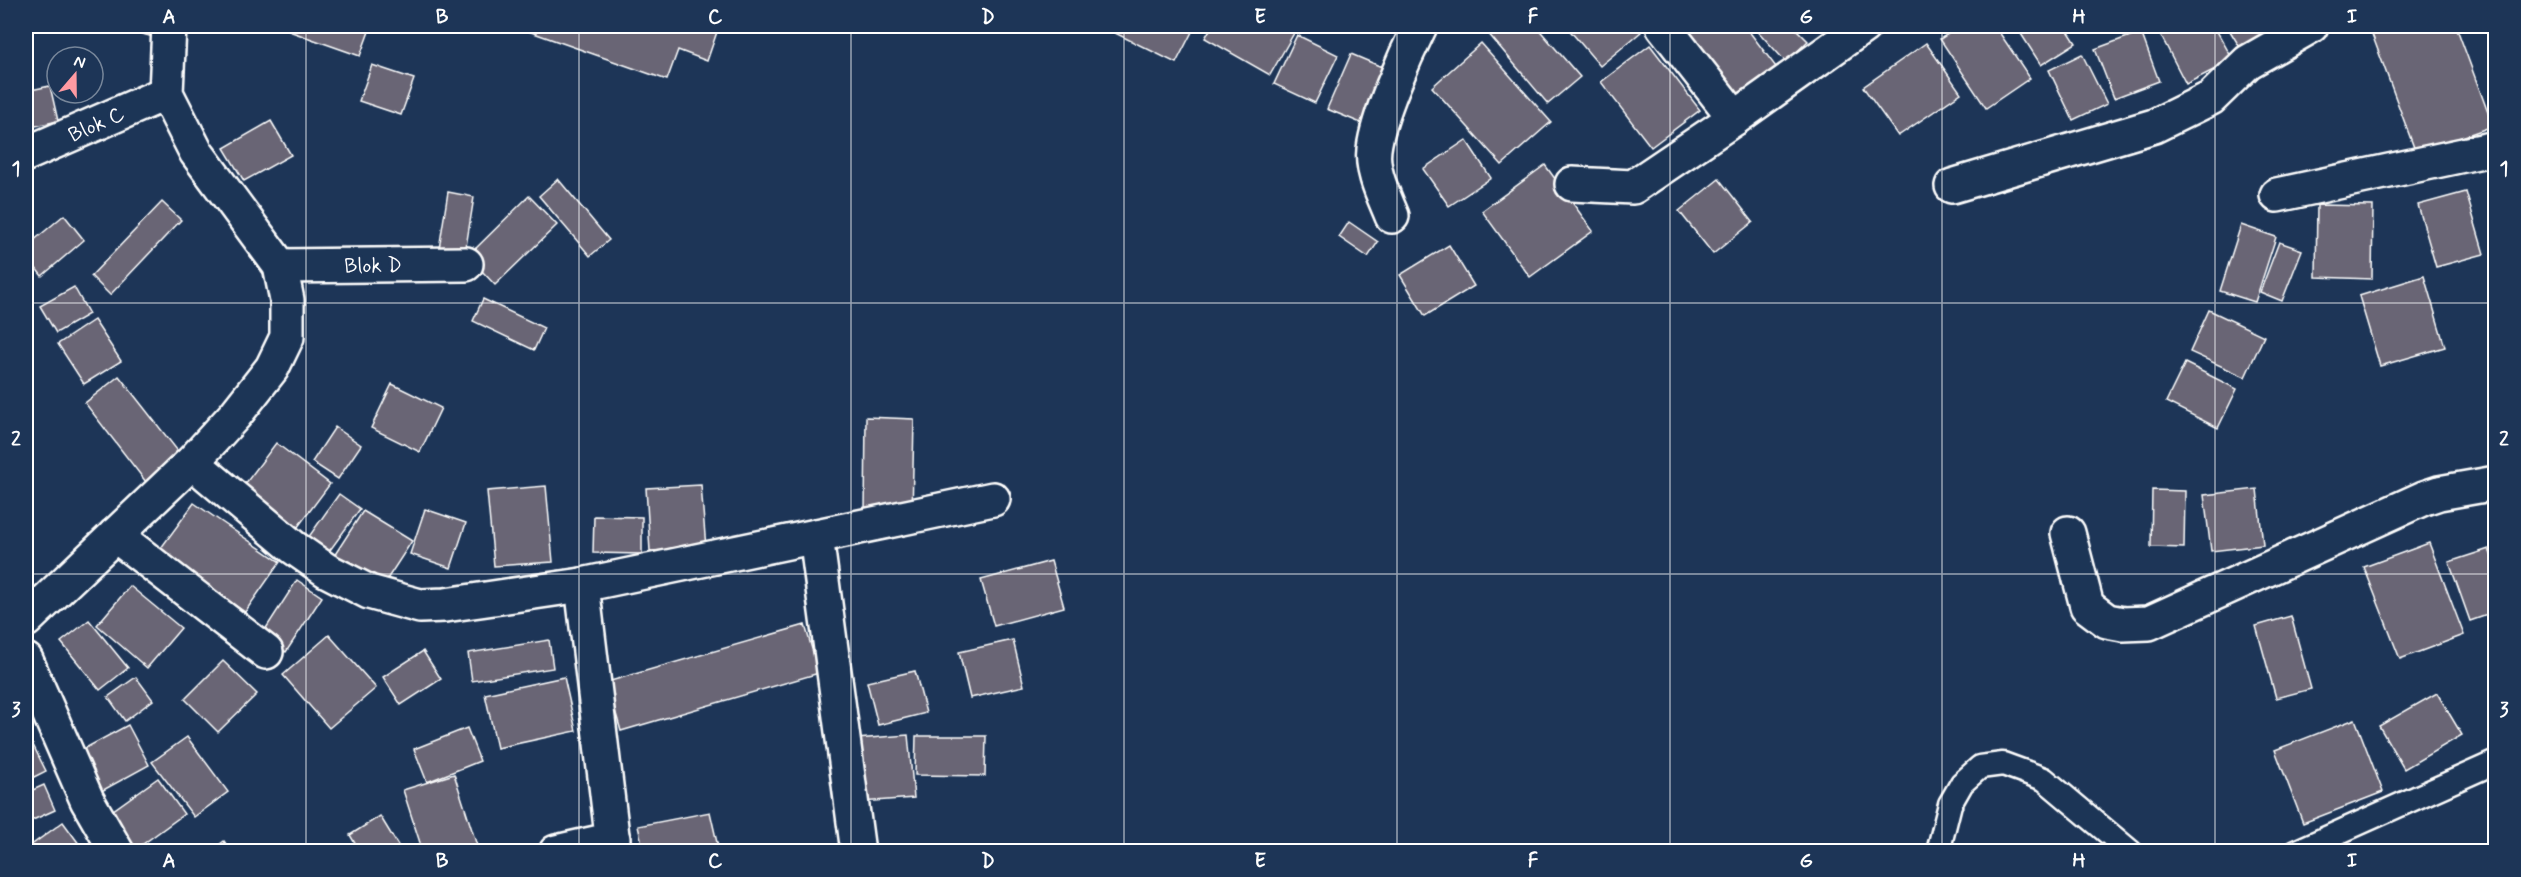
<svg xmlns="http://www.w3.org/2000/svg" width="2521" height="877" font-family="Mynerve,sans-serif">
	<rect width="100%" height="100%" fill="#1d3557"/>
	<filter id="ink" filterUnits="userSpaceOnUse"><feTurbulence type="fractalNoise" baseFrequency=".0167" numOctaves="2"/><feDisplacementMap in="SourceGraphic" scale="12" xChannelSelector="R" yChannelSelector="G"/><feConvolveMatrix kernelMatrix="1 2 1 2 8 2 1 2 1" color-interpolation-filters="sRGB"/></filter>
	<g filter="url(#ink)">
		<g fill="#696574" stroke="#fff" stroke-width="1.5">
			<polygon points="114,26 154,26 150,36"/>
			<polygon points="291,26 371,26 360,56 289,31"/>
			<polygon points="514,26 719,26 707,61 678,50 667,80"/>
			<polygon points="1119,26 1195,26 1176,63 1115,33"/>
			<polygon points="1212,26 1298,26 1270,75 1205,38"/>
			<polygon points="1482,26 1536,26 1580,77 1548,104"/>
			<polygon points="1566,26 1636,26 1641,32 1600,66"/>
			<polygon points="1668,26 1745,26 1776,67 1728,103"/>
			<polygon points="1753,26 1793,26 1808,41 1786,62"/>
			<polygon points="1960,26 1995,26 2030,78 1986,108 1940,39"/>
			<polygon points="2016,26 2065,26 2076,43 2041,65"/>
			<polygon points="2156,26 2214,26 2233,60 2186,84"/>
			<polygon points="2227,26 2272,26 2277,35 2244,54"/>
			<polygon points="2369,26 2456,26 2493,126 2416,153"/>
			<polygon points="2141,32 2159,81 2114,98 2095,49"/>
			<polygon points="1297,35 1338,55 1315,103 1274,84"/>
			<polygon points="1481,43 1551,122 1502,165 1432,87"/>
			<polygon points="1926,43 1961,93 1898,136 1863,87"/>
			<polygon points="1650,45 1700,110 1651,147 1601,82"/>
			<polygon points="1351,54 1396,73 1373,128 1327,109"/>
			<polygon points="2082,54 2107,104 2073,120 2049,70"/>
			<polygon points="372,65 414,79 401,115 359,101"/>
			<polygon points="50,86 58,121 26,128 26,91"/>
			<polygon points="271,121 291,155 244,181 224,148"/>
			<polygon points="1466,140 1491,178 1449,206 1423,169"/>
			<polygon points="1545,165 1593,231 1530,277 1482,211"/>
			<polygon points="558,179 609,240 590,256 539,196"/>
			<polygon points="1719,179 1753,222 1713,254 1679,211"/>
			<polygon points="448,192 474,197 465,253 439,249"/>
			<polygon points="2466,192 2484,254 2436,267 2418,205"/>
			<polygon points="529,196 557,225 495,285 468,256"/>
			<polygon points="162,202 181,220 110,295 91,276"/>
			<polygon points="2317,205 2373,206 2372,279 2316,277"/>
			<polygon points="64,215 84,240 42,276 26,256 26,247"/>
			<polygon points="1349,222 1378,242 1368,257 1339,237"/>
			<polygon points="2241,225 2276,237 2255,302 2220,291"/>
			<polygon points="2279,242 2302,250 2282,301 2260,292"/>
			<polygon points="1449,245 1474,286 1425,316 1400,275"/>
			<polygon points="2424,276 2445,347 2380,366 2359,296"/>
			<polygon points="74,287 89,314 56,333 40,306"/>
			<polygon points="483,299 544,328 534,350 473,321"/>
			<polygon points="2209,310 2264,336 2245,377 2190,352"/>
			<polygon points="94,320 121,361 84,384 58,344"/>
			<polygon points="2185,363 2237,389 2218,428 2166,402"/>
			<polygon points="119,376 181,455 146,482 85,403"/>
			<polygon points="392,384 441,408 420,452 371,428"/>
			<polygon points="866,417 914,419 912,515 865,514"/>
			<polygon points="335,427 361,445 338,479 312,462"/>
			<polygon points="276,443 330,484 297,528 242,488"/>
			<polygon points="701,485 706,548 650,551 646,488"/>
			<polygon points="546,486 553,562 494,566 487,491"/>
			<polygon points="2257,489 2263,545 2211,551 2204,495"/>
			<polygon points="2152,490 2185,491 2184,548 2151,547"/>
			<polygon points="339,494 360,509 328,553 308,538"/>
			<polygon points="194,503 280,562 245,612 158,552"/>
			<polygon points="425,509 466,523 451,568 410,554"/>
			<polygon points="363,511 412,541 382,587 334,556"/>
			<polygon points="594,516 642,517 642,554 593,553"/>
			<polygon points="2429,543 2464,635 2400,659 2364,567"/>
			<polygon points="2489,549 2496,568 2496,612 2470,621 2449,562"/>
			<polygon points="1051,561 1064,607 994,626 981,580"/>
			<polygon points="297,580 322,597 286,652 261,636"/>
			<polygon points="130,586 181,628 147,668 97,625"/>
			<polygon points="2291,616 2311,689 2276,698 2256,626"/>
			<polygon points="89,620 128,668 100,690 61,642"/>
			<polygon points="805,625 819,673 621,731 607,682"/>
			<polygon points="329,635 376,688 329,728 283,675"/>
			<polygon points="549,640 553,668 472,681 468,653"/>
			<polygon points="1013,640 1024,686 970,698 959,652"/>
			<polygon points="423,651 441,679 401,705 383,677"/>
			<polygon points="223,661 257,694 218,732 185,699"/>
			<polygon points="915,671 926,713 878,725 867,682"/>
			<polygon points="136,677 153,700 125,721 108,697"/>
			<polygon points="564,677 576,731 497,748 485,694"/>
			<polygon points="2437,693 2462,735 2404,769 2379,726"/>
			<polygon points="2355,719 2383,792 2303,823 2275,750"/>
			<polygon points="128,725 149,765 98,793 76,753"/>
			<polygon points="467,728 480,761 427,782 414,749"/>
			<polygon points="908,735 914,798 861,802 856,739"/>
			<polygon points="916,736 986,736 985,776 915,775"/>
			<polygon points="187,737 228,792 194,817 152,762"/>
			<polygon points="33,745 46,771 26,781 26,749"/>
			<polygon points="454,774 479,852 423,852 403,790"/>
			<polygon points="158,778 184,814 132,852 105,816"/>
			<polygon points="44,785 55,810 26,823 26,793"/>
			<polygon points="710,812 718,847 695,852 644,852 638,826"/>
			<polygon points="380,816 402,852 360,852 350,835"/>
			<polygon points="63,822 85,852 26,852 26,849"/>
			<polygon points="224,841 231,852 210,852"/>
			<polygon points="817,845 818,852 781,852"/>
		</g>
		<g fill="none" stroke-linecap="round" stroke-linejoin="round">
			<g stroke="#fff" stroke-width="27">
				<g id="lane">
					<polyline points="1938,852 1950,804 1962,783 1980,767 2003,764 2044,779 2131,852"/>
					<polyline points="2295,852 2496,762"/>
				</g>
			</g>
			<g stroke="#fff" stroke-width="38">
				<g id="street">
					<polyline points="1663,26 1735,118"/>
					<polyline points="26,154 166,93"/>
					<polyline points="1572,184 1633,187 1735,118 1864,26"/>
					<polyline points="1952,186 2154,126 2211,98 2248,62 2311,26"/>
					<polyline points="2277,195 2496,148"/>
					<path d="M1392 216C1384 196 1371 171 1374 149 1378 116 1405 56 1420 26"/>
					<polyline points="280,266 466,264"/>
					<polyline points="192,462 293,547 326,570 369,592 420,606 445,605 582,585 993,499"/>
					<polyline points="2068,533 2087,606 2107,621 2123,624 2149,623 2424,498 2439,493 2496,483"/>
					<polyline points="115,535 266,652"/>
					<polyline points="816,536 858,852"/>
					<polyline points="582,585 614,852"/>
					<polyline points="26,620 192,462 235,415 272,368 287,337 287,300 280,266 196,152 166,93 169,26"/>
					<polyline points="26,660 87,800 117,852"/>
					<polyline points="556,852 613,839"/>
				</g>
			</g>
			<use href="#lane" stroke="#1d3557" stroke-width="22"/>
			<use href="#street" stroke="#1d3557" stroke-width="33"/>
		</g>
	</g>
	<path fill="none" stroke="#fff" stroke-width="1.5" stroke-opacity="0.55" d="M306 26V852M579 26V852M851 26V852M1124 26V852M1397 26V852M1670 26V852M1942 26V852M2215 26V852M26 303H2496M26 574H2496"/>
	<g text-anchor="middle" stroke-width="5" stroke-linejoin="round" paint-order="stroke">
		<g font-size="21" fill="#fff" stroke="#1d3557">
			<text transform="translate(96 124) rotate(-24)" y="7">Blok C</text>
			<text transform="translate(373 265) rotate(-1)" y="7">Blok D</text>
		</g>
	</g>
	<rect width="2521" height="877" fill="none" stroke="#1d3557" stroke-width="66"/>
	<g transform="translate(75 75) rotate(20)"><circle r="28" fill="#1d3557" stroke="#77869a" stroke-width="1.5"/>
	<path d="M0-4.5L10 22L0 15L-10 22Z" fill="#ff9aa2"/>
	<text y="-9" font-size="16" font-weight="bold" text-anchor="middle" fill="#ffffff">N</text>
	</g>
	<rect x="33" y="33" width="2455" height="811" fill="none" stroke="#fff" stroke-width="2"/>
	<g font-size="20" text-anchor="middle" font-weight="bold" fill="#fff">
		<text x="169" y="23">A</text>
		<text x="442" y="23">B</text>
		<text x="715" y="23">C</text>
		<text x="988" y="23">D</text>
		<text x="1260" y="23">E</text>
		<text x="1533" y="23">F</text>
		<text x="1806" y="23">G</text>
		<text x="2079" y="23">H</text>
		<text x="2352" y="23">I</text>
		<text x="16" y="175">1</text>
		<text x="2504" y="175">1</text>
		<text x="16" y="445">2</text>
		<text x="2504" y="445">2</text>
		<text x="16" y="716">3</text>
		<text x="2504" y="716">3</text>
		<text x="169" y="867">A</text>
		<text x="442" y="867">B</text>
		<text x="715" y="867">C</text>
		<text x="988" y="867">D</text>
		<text x="1260" y="867">E</text>
		<text x="1533" y="867">F</text>
		<text x="1806" y="867">G</text>
		<text x="2079" y="867">H</text>
		<text x="2352" y="867">I</text>
	</g>
</svg>
